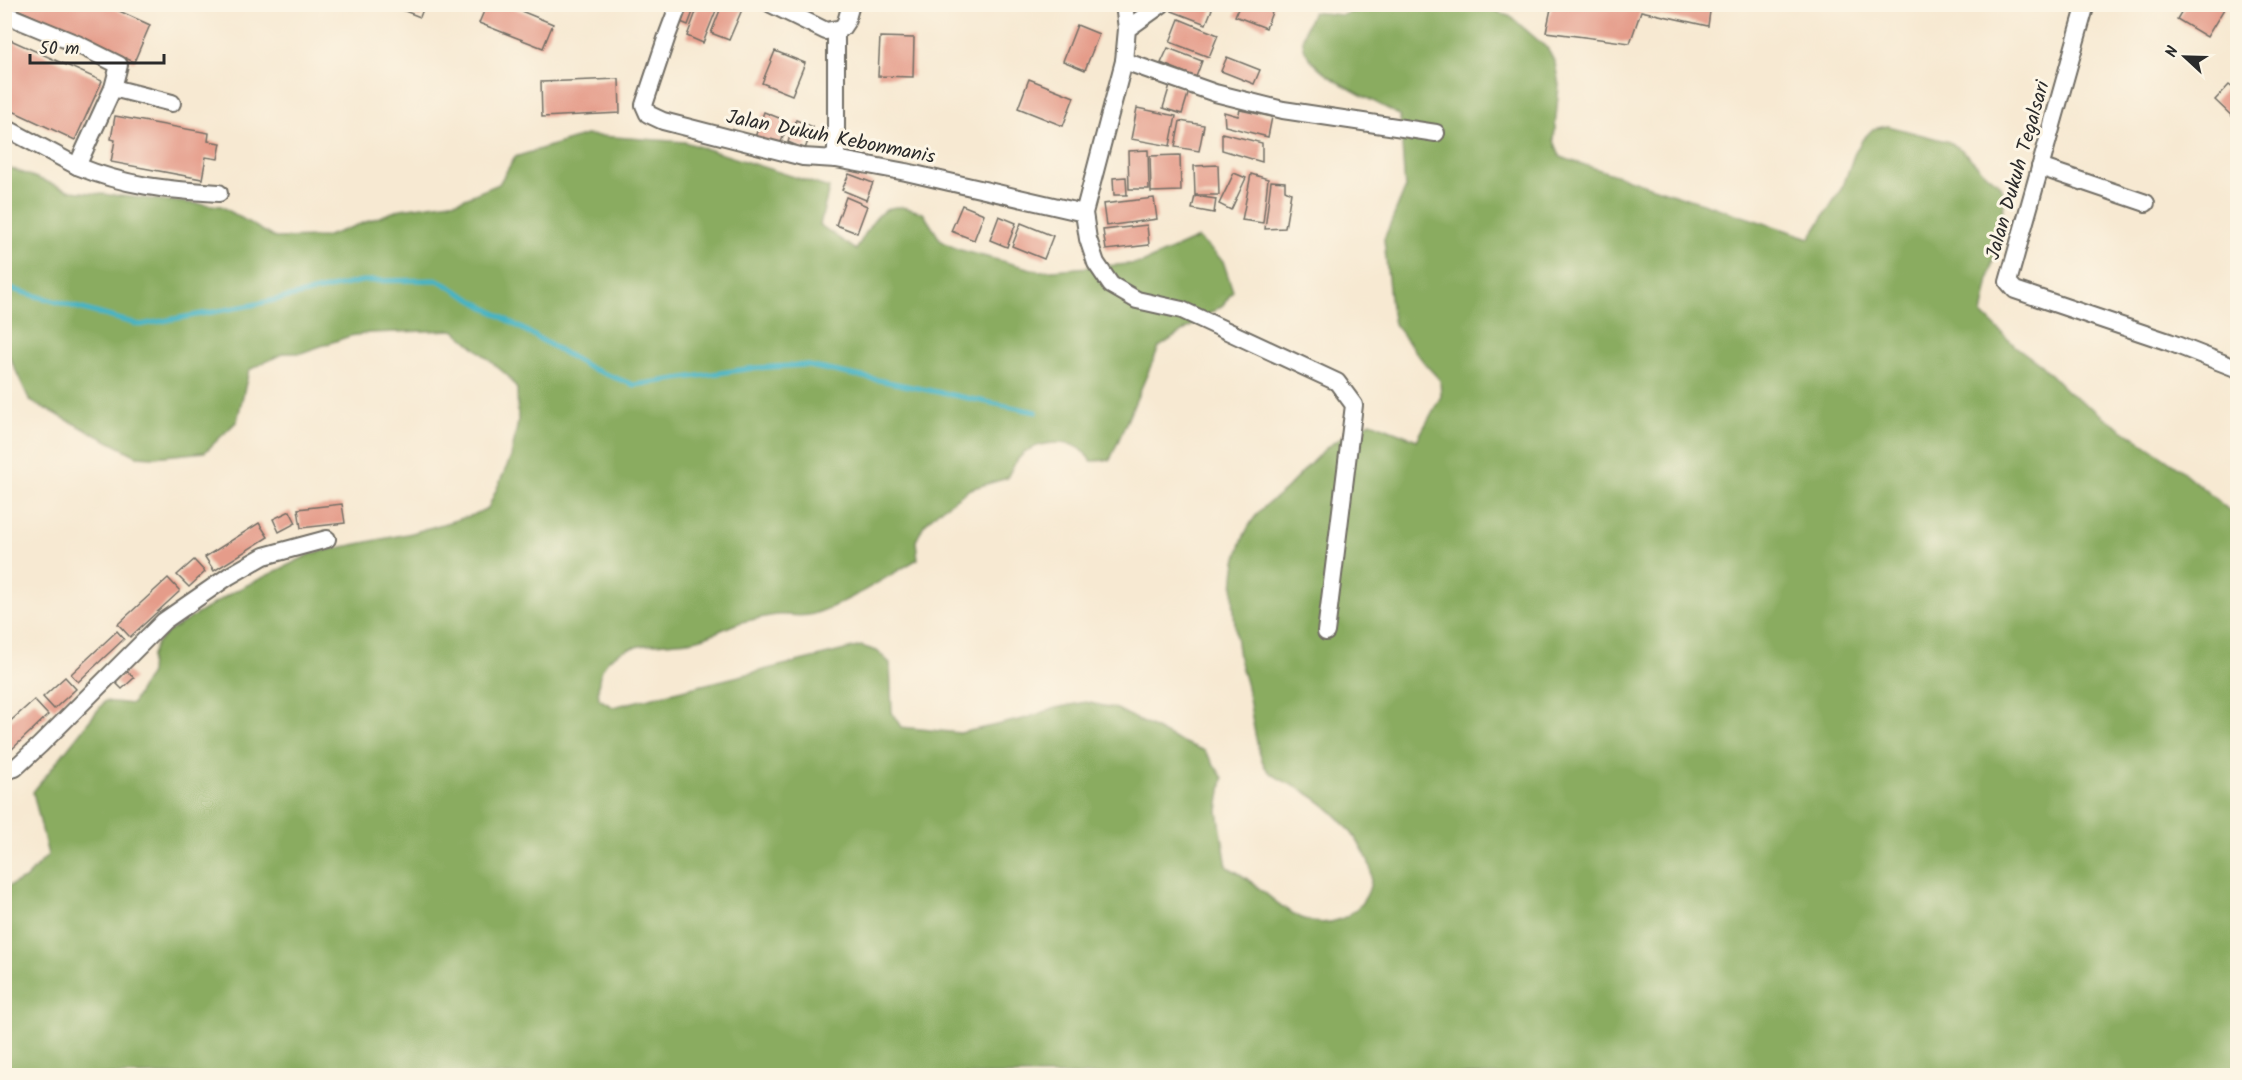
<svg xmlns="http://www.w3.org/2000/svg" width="2242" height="1080" font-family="Kalam,sans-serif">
	<rect width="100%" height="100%" fill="#fcf5e5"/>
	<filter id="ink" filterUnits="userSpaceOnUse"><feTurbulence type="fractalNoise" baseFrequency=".0167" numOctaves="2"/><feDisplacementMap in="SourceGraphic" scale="12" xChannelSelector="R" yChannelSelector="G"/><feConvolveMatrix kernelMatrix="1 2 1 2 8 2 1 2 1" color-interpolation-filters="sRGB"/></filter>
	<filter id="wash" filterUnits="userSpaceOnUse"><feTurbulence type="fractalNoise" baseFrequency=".008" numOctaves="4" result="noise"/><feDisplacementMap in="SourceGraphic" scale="24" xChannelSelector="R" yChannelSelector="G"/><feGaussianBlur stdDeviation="1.35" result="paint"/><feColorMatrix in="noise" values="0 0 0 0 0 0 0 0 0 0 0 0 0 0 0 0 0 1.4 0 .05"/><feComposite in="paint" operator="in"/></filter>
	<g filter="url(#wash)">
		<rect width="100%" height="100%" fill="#f7e9d2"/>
		<path fill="#8aac61" stroke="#5a6c46" stroke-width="1.5" d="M1363 4H1480L1511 17 1548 49 1555 63 1559 85 1554 140 1560 157 1810 238 1843 186 1854 155 1862 140 1873 129 1888 126 1949 142 1962 150 1986 174 1999 183 2005 199 1982 314 2015 346 2041 365 2068 392 2175 465 2230 511 2237 512V1075H5L4 888 25 879 48 855 33 792 105 701 132 704 150 673 151 657 157 643 168 632 233 592 313 553 412 533 473 515 488 508 511 457 518 422 517 389 508 376 454 330 369 333 350 336 301 353H284L249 370 237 421 205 452 154 457 137 456 30 401 9 356 5 352V166L71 191 221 206 275 238 325 237 401 209 458 201 499 184 515 157 586 135 685 142 829 188 820 225 856 250C865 235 877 205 899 207 907 207 916 211 923 213L941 241 957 249 1039 271 1142 263 1198 238 1223 261 1233 291 1223 305 1159 347 1110 460 1091 461C1088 458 1085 453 1082 450 1068 439 1041 442 1027 451 1017 457 1012 468 1007 478L970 489 937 512 924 525 916 541 918 559C886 577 848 603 813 614 801 618 789 614 777 615 767 616 756 619 746 621 728 625 711 637 694 640 654 647 591 637 599 699L613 707 861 646 877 651 890 663 892 713 901 727 960 733 1023 719 1055 708 1086 702 1117 709 1175 739 1205 751 1223 778 1218 811 1227 867C1259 881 1280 915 1315 922 1349 928 1382 893 1368 860 1355 831 1331 807 1304 791 1293 785 1277 779 1268 771 1257 760 1251 709 1248 692 1246 680 1241 669 1239 657 1232 610 1225 551 1259 512 1266 503 1278 497 1286 489 1299 476 1311 462 1324 450 1337 438 1356 430 1371 422L1417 440 1441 396 1440 380 1426 365 1394 324 1391 308 1384 239 1405 189 1400 116C1376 100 1305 74 1303 42 1302 33 1309 20 1313 12L1342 15 1361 9Z"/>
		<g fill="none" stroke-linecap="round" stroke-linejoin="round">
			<polyline stroke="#47b4c4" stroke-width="5" points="4,287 140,325 252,305 362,281 438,280 590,368 634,385 754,368 804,365 1036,412"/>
		</g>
		<g id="blocks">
			<g fill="#e59c8a">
				<polygon points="6,4 104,4 150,25 134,62"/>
				<polygon points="387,4 425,4 420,17"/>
				<polygon points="487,4 504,4 553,24 543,48 479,23"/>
				<polygon points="682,4 696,4 688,25 676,20"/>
				<polygon points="699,4 707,4 717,8 703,43 687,36"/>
				<polygon points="1175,4 1202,4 1212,9 1206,24 1172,11"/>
				<polygon points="1240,4 1267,4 1274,7 1266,28 1235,16"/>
				<polygon points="1552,4 1711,4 1708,26 1641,11 1630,43 1546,32"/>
				<polygon points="2186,4 2227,4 2207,37 2177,19"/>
				<polygon points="722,5 744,5 729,40 711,33"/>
				<polygon points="1179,19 1218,35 1209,57 1170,42"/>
				<polygon points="1077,25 1099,34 1085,70 1063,61"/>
				<polygon points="4,37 102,81 75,140 4,107"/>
				<polygon points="880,37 914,38 913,77 878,76"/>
				<polygon points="1168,48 1202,61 1196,77 1161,63"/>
				<polygon points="775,51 805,63 792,95 762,83"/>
				<polygon points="1227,57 1260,70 1254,84 1221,71"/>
				<polygon points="619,79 620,113 542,117 541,82"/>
				<polygon points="1029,79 1074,97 1063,126 1018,108"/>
				<polygon points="1170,85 1189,91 1182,114 1163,108"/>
				<polygon points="2229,85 2238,92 2238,117 2235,119 2215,100"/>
				<polygon points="1137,108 1176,116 1170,146 1131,139"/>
				<polygon points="1240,110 1272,117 1268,137 1225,126 1224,112 1238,116"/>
				<polygon points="764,112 789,122 779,147 755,137"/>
				<polygon points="115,116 209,133 208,141 221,143 218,159 206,157 202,179 111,162 115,140 111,139"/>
				<polygon points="796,120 813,127 805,149 788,142"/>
				<polygon points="1180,121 1204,125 1199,151 1175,147"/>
				<polygon points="1222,133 1262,143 1262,162 1222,150"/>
				<polygon points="1148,150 1149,189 1129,189 1128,151"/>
				<polygon points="1180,155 1181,191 1151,192 1150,156"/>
				<polygon points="1218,165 1219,195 1195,195 1194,166"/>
				<polygon points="1234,173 1246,178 1231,210 1219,204"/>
				<polygon points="849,174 873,183 866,200 842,190"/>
				<polygon points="1251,174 1268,179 1263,223 1242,220"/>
				<polygon points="1126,177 1127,195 1114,195 1113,178"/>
				<polygon points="1271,181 1285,182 1285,190 1291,193 1285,228 1265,229"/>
				<polygon points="1195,196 1216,199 1214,213 1192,209"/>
				<polygon points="846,197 867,206 857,233 836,225"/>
				<polygon points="1154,198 1157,219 1106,226 1103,204"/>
				<polygon points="962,205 984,214 974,240 951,231"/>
				<polygon points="999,216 1016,223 1007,247 990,240"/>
				<polygon points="1021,223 1053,236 1044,259 1012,246"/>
				<polygon points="1147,225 1149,245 1106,250 1103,230"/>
				<polygon points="342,504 345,523 301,528 298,509"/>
				<polygon points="290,511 296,523 279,532 273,519"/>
				<polygon points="259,523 268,537 214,571 205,557"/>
				<polygon points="194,560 205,572 189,587 177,575"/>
				<polygon points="168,578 180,591 130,637 118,624"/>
				<polygon points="117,631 124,639 78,682 71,674"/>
				<polygon points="127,671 134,678 122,689 115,682"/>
				<polygon points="65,677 76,689 54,709 43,697"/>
				<polygon points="34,700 48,715 9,752 5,747 5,726"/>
			</g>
		</g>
	</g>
	<g filter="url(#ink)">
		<use href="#blocks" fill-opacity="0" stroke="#726e65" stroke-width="1.5"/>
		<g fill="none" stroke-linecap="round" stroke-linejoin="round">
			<g stroke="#726e65" stroke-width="20">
				<g id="street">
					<polyline points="679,4 667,36 644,105 648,114 663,121 803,157 836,159 906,172 1084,213"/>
					<polyline points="771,4 826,31 842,28 846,22 851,4"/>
					<polyline points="1124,4 1127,29"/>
					<polyline points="1162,4 1127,29 1124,61 1084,213 1088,239 1096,263 1111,285 1137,300 1182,310 1337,382 1354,405 1326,632"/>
					<polyline points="2086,4 2008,282 2015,290 2169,342 2238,369"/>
					<path d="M4 14 77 44 119 65 113 88 77 166C126 186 166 190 219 193"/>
					<polyline points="836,30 836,159"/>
					<polyline points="1124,61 1215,93 1283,110 1436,133"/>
					<polyline points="113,88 172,103"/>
					<polyline points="4,127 77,166"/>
					<polyline points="2040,167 2146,203"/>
					<polyline points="4,771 15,768 40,745 164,621 229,576 264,556 327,539"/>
				</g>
			</g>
			<use href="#street" stroke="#fff" stroke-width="16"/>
		</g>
	</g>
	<g text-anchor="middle" stroke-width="6" stroke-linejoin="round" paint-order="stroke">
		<g font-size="20" fill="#2b2b2b" stroke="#fcf5e5">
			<text transform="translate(831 136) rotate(11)" y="7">Jalan Dukuh Kebonmanis</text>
			<text transform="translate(2017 170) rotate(-74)" y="7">Jalan Dukuh Tegalsari</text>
		</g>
	</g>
	<rect width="2242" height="1080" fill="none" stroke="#fcf5e5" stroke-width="24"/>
	<g transform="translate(2185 57) rotate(292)" stroke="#fcf5e5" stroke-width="4.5" paint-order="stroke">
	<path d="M0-4.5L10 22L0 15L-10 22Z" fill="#2b2b2b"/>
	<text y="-9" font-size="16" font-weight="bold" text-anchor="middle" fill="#2b2b2b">N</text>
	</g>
	<path d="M30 54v9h134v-9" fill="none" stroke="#2b2b2b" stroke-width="3"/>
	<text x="39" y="54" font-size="18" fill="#2b2b2b" stroke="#fcf5e5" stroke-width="4.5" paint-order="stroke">50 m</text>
</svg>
